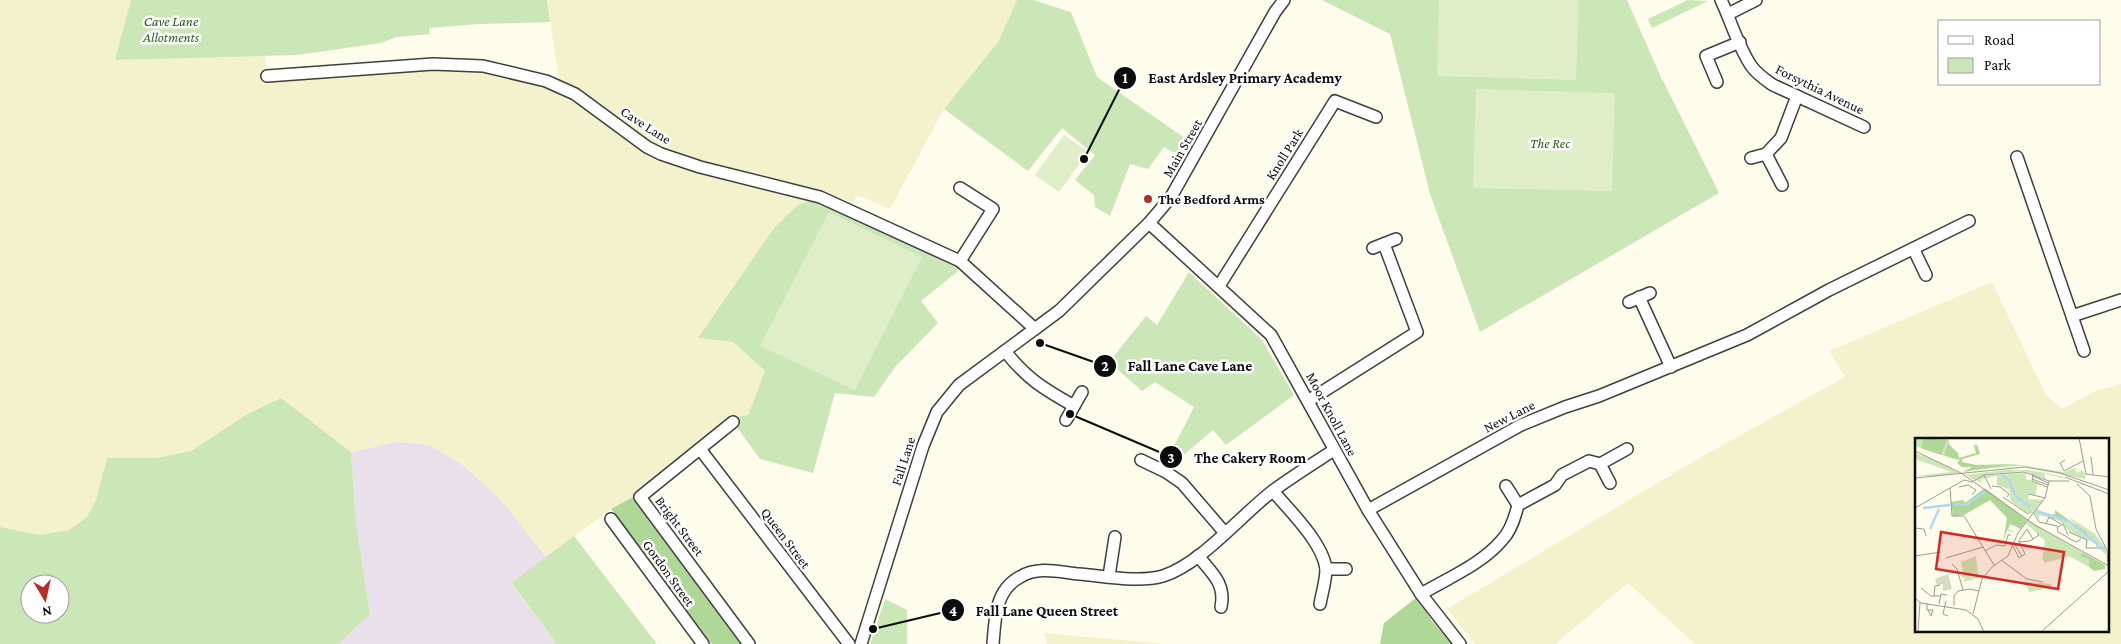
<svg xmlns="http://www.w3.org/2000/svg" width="2121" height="644" font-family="'Crimson Pro',serif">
	<rect width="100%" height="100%" fill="#fefceb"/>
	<polygon fill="#eae0eb" points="395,442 430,444 464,466 502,500 546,557 511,584 557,644 338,644 370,615 356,522 351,452"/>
	<g fill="#f3f2cd" fill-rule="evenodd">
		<polygon points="0,0 131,0 116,60 265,56 267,75 457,65 557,85 559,79 547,0 1017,0 998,42 944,109 890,209 857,195 853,203 823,191 820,197 774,228 698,338 733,342 765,371 748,415 727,419 633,497 611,509 546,557 501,500 464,466 430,445 395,442 351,452 281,398 249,413 191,451 156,458 107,458 96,500 87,517 69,530 40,535 0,527"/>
		<path d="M1992 282 2046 395 2062 409 2097 390 2121 384V644H1695L1628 583 1555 644H1475L1447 609 1696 460 1845 377 1829 351ZM1916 439H2107V630H1916Z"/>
		<polygon points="1044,633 1165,644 1047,644"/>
	</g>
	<g fill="#cce7b7" fill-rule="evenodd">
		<polygon points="131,0 547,0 550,22 480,24 429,28 430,34 396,37 381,43 297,55 115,60"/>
		<polygon points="1017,0 1033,0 1071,12 1097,77 1189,141 1180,156 1164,147 1148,169 1130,164 1110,216 1095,207 1094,195 1075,180 1095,155 1062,128 1028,171 944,109 998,42"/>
		<polygon points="1322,0 1627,0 1660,75 1719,193 1480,332 1430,194 1390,34"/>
		<polygon points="1688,0 1708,1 1652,28 1648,19"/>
		<polygon points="820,197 960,261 957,272 921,301 938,323 896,366 874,397 835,393 813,473 760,459 733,422 727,419 748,415 765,371 733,342 698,338 774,228 798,205"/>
		<polygon points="1189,272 1262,340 1294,395 1226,445 1213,430 1179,459 1170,454 1194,407 1155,382 1142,391 1109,362 1146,316 1157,325"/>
		<path d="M281 398 351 452 356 522 370 615 338 644H0V527L40 535 69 530 87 517 96 500 107 458H156L191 451 249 413ZM30 584H60V614H30Z"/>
		<polygon points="574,536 657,644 557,644 511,583"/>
		<polygon points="885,599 907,610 907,644 870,644"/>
	</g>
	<g fill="#afd797">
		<polygon points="633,497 745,644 712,644 611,509"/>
		<polygon points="1417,597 1432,621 1452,644 1380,644 1384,623"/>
	</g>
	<g fill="#dfeec8">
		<polygon points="1439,0 1579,0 1576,80 1437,76"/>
		<polygon points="1476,89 1615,93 1612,191 1473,188"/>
		<polygon points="1064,135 1088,152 1059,192 1035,175"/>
		<polygon points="829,212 922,257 855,390 760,346"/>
	</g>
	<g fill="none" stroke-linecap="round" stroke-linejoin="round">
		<g stroke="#3f3f3f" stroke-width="14">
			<g id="minor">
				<path d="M1721 0C1731 21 1739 49 1752 67 1758 75 1766 80 1773 85L1864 127"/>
				<polyline points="1728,14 1756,0"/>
				<polyline points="267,76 433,64 483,66 546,81 575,94 647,147 661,154 700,167 820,197 960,261 1035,329"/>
				<polyline points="1717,82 1706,56 1740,42"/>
				<polyline points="1766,154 1782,185"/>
				<polyline points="2017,157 2084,351"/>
				<polyline points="1751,158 1766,154 1781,138 1797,96"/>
				<polyline points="960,188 993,209 960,261"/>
				<polyline points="1149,223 1271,335 1368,510 1421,594 1460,644"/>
				<polyline points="1373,248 1396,239"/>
				<polyline points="1914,250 1926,275"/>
				<polyline points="1219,286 1335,101 1376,117"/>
				<polyline points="1639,297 1671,367"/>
				<polyline points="1629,302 1650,293"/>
				<polyline points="2072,316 2121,300"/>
				<path d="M1005 351C1027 379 1044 389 1074 406"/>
				<polyline points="1308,401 1417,332 1384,244"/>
				<polyline points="1066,420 1082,392"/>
				<polyline points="733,422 640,497 749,644"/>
				<polyline points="700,449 849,644"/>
				<polyline points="1141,460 1166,472 1182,483 1225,533"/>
				<polyline points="1600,464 1610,483"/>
				<polyline points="1506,486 1518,505"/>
				<path d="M1273 491C1290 511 1323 543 1326 569 1326 580 1322 593 1320 604"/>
				<polyline points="1368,510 1521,425 1565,407 1599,396 1747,335 1829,290 1969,221"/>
				<polyline points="611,519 703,644"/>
				<path d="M1198 556C1212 573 1226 584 1221 607"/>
				<polyline points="1326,569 1346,569"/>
				<polyline points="1109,576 1115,537"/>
				<path d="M1421 594C1448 578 1482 564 1502 540 1511 531 1515 517 1518 505L1555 485 1562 475 1589 461 1600 464 1627 449"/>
				<polyline points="861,644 923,446 937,412 959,385 1059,311 1149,223 1171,197 1275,12 1284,0"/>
				<path d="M993 644C995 619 995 590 1020 577 1038 566 1059 572 1079 574 1104 576 1139 583 1163 576 1201 564 1241 515 1274 490 1293 476 1314 463 1334 450"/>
			</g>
		</g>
		<use href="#minor" stroke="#fff" stroke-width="11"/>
	</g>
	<circle fill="#b62c29" stroke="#fff" stroke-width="2" cx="1148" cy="199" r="5"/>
	<g text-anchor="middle" stroke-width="5" stroke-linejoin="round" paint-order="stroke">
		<g font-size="14" font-style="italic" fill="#28611f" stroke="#fff">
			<text x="171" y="26">Cave Lane<tspan x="171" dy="16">Allotments</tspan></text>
			<text x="1550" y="148">The Rec</text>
		</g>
		<g font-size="14" fill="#0c0c0c" stroke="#fff">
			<text transform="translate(1820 89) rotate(26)" y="5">Forsythia Avenue</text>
			<text transform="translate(646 125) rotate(33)" y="5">Cave Lane</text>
			<text transform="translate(1182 148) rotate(-60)" y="5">Main Street</text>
			<text transform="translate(1284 154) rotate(-58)" y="5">Knoll Park</text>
			<text transform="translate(1332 414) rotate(62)" y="5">Moor Knoll Lane</text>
			<text transform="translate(1509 416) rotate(-27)" y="5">New Lane</text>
			<text transform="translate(903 461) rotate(-72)" y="5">Fall Lane</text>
			<text transform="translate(680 526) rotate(53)" y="5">Bright Street</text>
			<text transform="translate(786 538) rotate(53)" y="5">Queen Street</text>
			<text transform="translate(669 573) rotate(54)" y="5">Gordon Street</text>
		</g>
		<g font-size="14" font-weight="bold" fill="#0c0c0c" stroke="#fff" text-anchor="start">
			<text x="1158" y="204">The Bedford Arms</text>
		</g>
	</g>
	<g transform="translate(1915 438)">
		<rect width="194" height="194" fill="#fefceb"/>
		<path d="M0 0H33L36 9 43 15 42 22 0 8ZM0 15 22 23 44 35 20 38H0L37 34 0 21ZM99 26 149 34 160 30 162 35 167 32 171 37 170 41 105 28 55 32ZM89 32H112L133 35 148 39 150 41 129 35 131 41 109 33 72 36 59 42 51 37ZM111 35V41L123 45 120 57 115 56 113 61 129 62 115 77 96 63 94 51 82 47V38L66 41V45L61 42 67 38ZM123 70V74L150 83 175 102 169 94 163 89 154 79 180 96 191 111V117L181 106 154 93 145 83 125 77 124 82 119 74ZM113 82 167 114 165 117 174 121V129L154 118 130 125 127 121 130 103 111 85ZM61 118 63 136 68 139 48 144 50 140H46L49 137 45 138 49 135H44L48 134 46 124ZM111 144 126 145 137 146 135 150 114 154Z" fill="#cce7b7"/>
		<path d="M9 0 32 2 26 17 6 10ZM33 6 43 15 44 20 61 15 59 7H62L65 16 47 21V24L61 27 99 26 48 34 57 29H47L42 25 45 22 29 17ZM70 50 112 82 106 91 95 86 93 91 102 96 92 92 88 105 92 80 75 62 49 77 38 78 36 64 48 62 50 65ZM140 72 171 94 177 103 154 85 133 77 140 76ZM167 114 190 127V131L179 133 174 129V121L165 118Z" fill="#afd797"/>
		<path d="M33 136 37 151 28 153V146L22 147 20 141Z" fill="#d2dfbe"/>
		<path fill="none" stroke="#b2d7f4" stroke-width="2.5" d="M86 37 94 42 100 57 115 69M39 66 51 67 70 54M8 70 35 67M122 73 153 83 182 106 183 110H190M15 91 24 71"/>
		<path fill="none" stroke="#9d9c92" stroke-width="1" d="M164 0 171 36 194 39M0 13 46 35 120 87 194 128M176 19 178 36M150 22 145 25 149 33 168 23M118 36 117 43 132 49M69 37 76 51M118 38 133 45M150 39 194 56M0 40 110 29 145 35 194 52M117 41 133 47M134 43H154M162 46 175 58 181 91 192 112 194 149M77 48 85 49 94 56 92 59M44 49 53 47 61 52 57 57M35 50 37 78H49L79 127M114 56 130 60M88 59 113 76M0 70 49 42 57 44 69 37 109 34 134 43M118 74 124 84 142 88 143 94 161 104 166 101M131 86 134 79 146 86M143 89 148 86 153 97M0 90 9 91 11 98M154 94 172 102 171 110H182M103 104 112 91 118 101M104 104 115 103 124 97 122 95M99 105 107 118M98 108 104 120 110 116 104 104M70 113 81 107 90 108 93 97H96M0 118 26 114M31 120 68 109M86 122 112 141 128 144M37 126 42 131 48 152M6 150 16 158H25M19 158 20 148 25 147M0 160 6 165 51 172 63 181 69 194M31 163 28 176 33 178M12 165V172H18L16 178 13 172M24 166 26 156 32 157M39 168V158L43 153 55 151 64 153M58 176 67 141 77 129 93 118 103 95 130 60 134 43M3 194 5 164M126 194 194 133"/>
		<path fill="#d62828" fill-opacity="0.15" stroke="#d62828" stroke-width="2.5" d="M26 94 149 114 143 151 21 131Z"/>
		<rect width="194" height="194" fill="none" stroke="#0c0c0c" stroke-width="2.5"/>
	</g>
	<path fill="none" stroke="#0c0c0c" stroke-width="2" d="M1084 159L1125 78M1040 343L1105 366M1070 414L1171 457M873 629L953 610"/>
	<g fill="#0c0c0c" stroke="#fff" stroke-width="2">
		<circle cx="1084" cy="159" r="5"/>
		<circle cx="1040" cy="343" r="5"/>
		<circle cx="1070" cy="414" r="5"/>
		<circle cx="873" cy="629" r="5"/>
		<circle cx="1125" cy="78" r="12"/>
		<circle cx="1105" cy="366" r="12"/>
		<circle cx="1171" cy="457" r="12"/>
		<circle cx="953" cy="610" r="12"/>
	</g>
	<g font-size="15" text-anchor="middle" font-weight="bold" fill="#fff">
		<text x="1125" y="83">1</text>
		<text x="1105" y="371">2</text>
		<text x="1171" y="463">3</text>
		<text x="953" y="616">4</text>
	</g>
	<g font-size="15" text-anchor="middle" font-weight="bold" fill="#0c0c0c" stroke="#fff" stroke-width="5" stroke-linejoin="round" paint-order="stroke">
		<text x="1245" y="83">East Ardsley Primary Academy</text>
		<text x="1190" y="371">Fall Lane Cave Lane</text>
		<text x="1250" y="463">The Cakery Room</text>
		<text x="1047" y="616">Fall Lane Queen Street</text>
	</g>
	<rect x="1938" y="20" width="162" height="65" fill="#ffffff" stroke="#9e9e9e"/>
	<rect x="1948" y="36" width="25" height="8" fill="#ffffff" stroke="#9e9e9e"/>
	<text x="1984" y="45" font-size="15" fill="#0c0c0c">Road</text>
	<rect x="1948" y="58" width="25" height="15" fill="#cce7b7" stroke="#9e9e9e"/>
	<text x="1984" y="70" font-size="15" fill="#0c0c0c">Park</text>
	<g transform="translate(45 599) rotate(171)"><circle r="24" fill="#ffffff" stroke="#9e9e9e"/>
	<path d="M0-4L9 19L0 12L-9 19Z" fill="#b62c29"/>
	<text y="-8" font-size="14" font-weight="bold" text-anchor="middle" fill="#0c0c0c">N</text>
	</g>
</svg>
